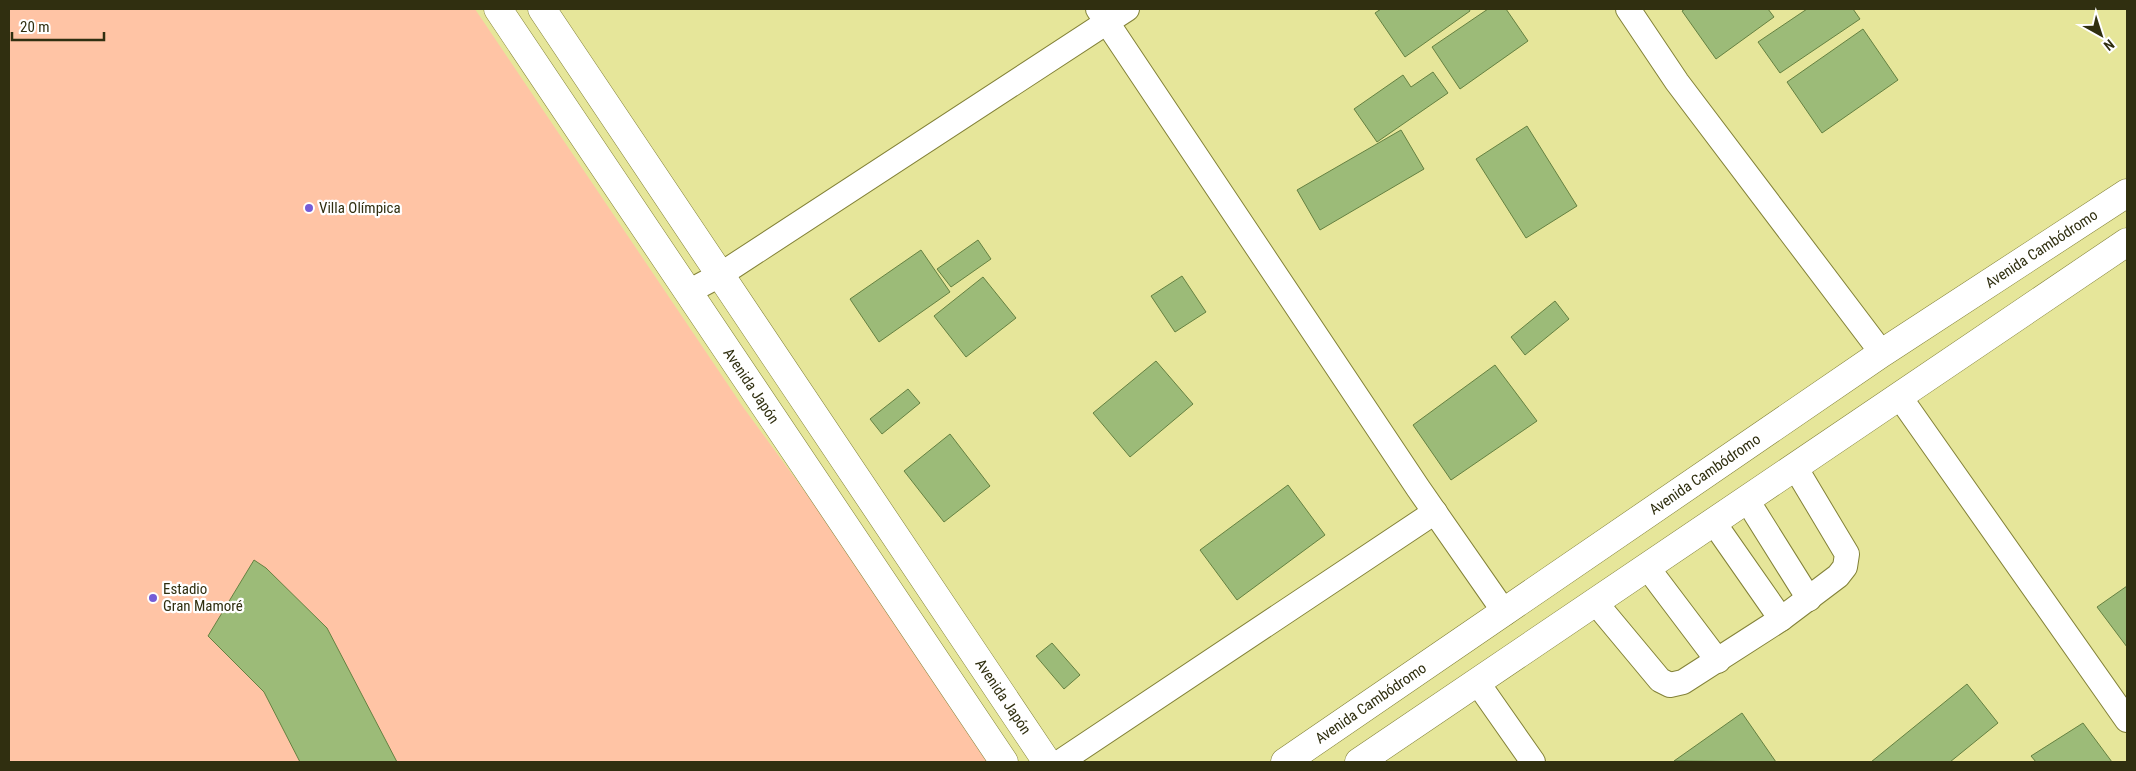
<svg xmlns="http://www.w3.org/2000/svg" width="2136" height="771" font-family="'Roboto Condensed',sans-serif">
	<rect width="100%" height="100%" fill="#e6e69a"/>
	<polygon fill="#ffc4a5" points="9,9 475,9 743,407 1003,762 9,762"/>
	<g fill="#9cbb78" stroke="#658141">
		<polygon points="1381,9 1469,9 1470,11 1405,57 1375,13"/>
		<polygon points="1488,9 1506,9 1528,41 1460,89 1432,47"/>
		<polygon points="1685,9 1768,9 1774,17 1716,59 1682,11"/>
		<polygon points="1807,9 1853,9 1860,19 1780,73 1758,42"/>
		<polygon points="1863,29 1898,80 1822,133 1787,82"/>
		<polygon points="1433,72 1448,93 1377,142 1354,109 1403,75 1411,87"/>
		<polygon points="1527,126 1577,206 1526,238 1476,159"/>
		<polygon points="1401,130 1424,169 1320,230 1297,190"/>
		<polygon points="978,240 991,259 951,287 937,269"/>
		<polygon points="921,250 950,292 879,342 850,299"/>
		<polygon points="1182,276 1206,312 1175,332 1151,296"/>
		<polygon points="983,277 1016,318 966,357 934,316"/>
		<polygon points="1555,301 1569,319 1525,355 1511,337"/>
		<polygon points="1156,361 1193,404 1130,457 1093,413"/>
		<polygon points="1495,365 1537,421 1451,480 1413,425"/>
		<polygon points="908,389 920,403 882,434 870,419"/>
		<polygon points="950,434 990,486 944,522 904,471"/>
		<polygon points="1288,485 1325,535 1237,600 1200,550"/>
		<polygon points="254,560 266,568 327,628 397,762 300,762 264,692 208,636"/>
		<polygon points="2127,586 2127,647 2097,607"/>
		<polygon points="1052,643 1080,675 1064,689 1036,656"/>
		<polygon points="1967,684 1998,723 1950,762 1871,762"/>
		<polygon points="1742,713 1776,762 1674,761"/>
		<polygon points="2083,723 2112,762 2036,762 2031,756"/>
	</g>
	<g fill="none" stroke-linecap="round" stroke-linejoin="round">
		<g stroke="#838238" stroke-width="26">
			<g id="minor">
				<polyline points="1098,9 1418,488 1505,613"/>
				<polyline points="1628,9 1677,82 1882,353"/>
				<polyline points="688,292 720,275 1127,9"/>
				<polyline points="1899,396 2127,720"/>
				<polyline points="1747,500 1809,599"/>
				<polyline points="1714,523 1781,619"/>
				<polyline points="1647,567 1718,661"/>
				<polyline points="1595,602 1660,680 1670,685 1683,682 1781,619 1838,576 1845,567 1847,554 1795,467"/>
				<polyline points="1477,682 1533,762"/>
				<polyline points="1060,762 1435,512"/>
			</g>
		</g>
		<g stroke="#838238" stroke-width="29">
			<g id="tertiary">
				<path id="s1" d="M498 9 1004 762"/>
				<path id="s2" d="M542 9 1047 762"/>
				<path id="s3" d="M1285 762 1882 353 2127 193"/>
				<polyline points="1359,762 2127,242"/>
			</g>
		</g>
		<use href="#minor" stroke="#fff" stroke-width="24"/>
		<use href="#tertiary" stroke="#fff" stroke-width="28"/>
	</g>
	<g fill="#755cd7" stroke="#fff" stroke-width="2">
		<circle cx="309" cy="208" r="5"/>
		<circle cx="153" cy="598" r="5"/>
	</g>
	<g text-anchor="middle" stroke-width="4.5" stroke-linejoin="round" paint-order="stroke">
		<g font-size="15" fill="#302f10" stroke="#fff" text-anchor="start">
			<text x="319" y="213">Villa Olímpica</text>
			<text x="163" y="594">Estadio<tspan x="163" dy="17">Gran Mamoré</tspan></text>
		</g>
		<g font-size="15" fill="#302f10" stroke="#fff">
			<text dy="5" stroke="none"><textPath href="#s3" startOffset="914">Avenida Cambódromo</textPath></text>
			<text dy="5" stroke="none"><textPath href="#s1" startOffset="454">Avenida Japón</textPath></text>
			<text dy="5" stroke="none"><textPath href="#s3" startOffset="509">Avenida Cambódromo</textPath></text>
			<text dy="5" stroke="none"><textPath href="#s2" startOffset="828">Avenida Japón</textPath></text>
			<text dy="5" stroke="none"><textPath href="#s3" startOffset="104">Avenida Cambódromo</textPath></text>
		</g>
	</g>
	<rect width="2136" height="771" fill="none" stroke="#302f10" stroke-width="20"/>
	<g transform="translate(2101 35) rotate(141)" stroke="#ffffff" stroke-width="4" paint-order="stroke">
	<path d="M0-4L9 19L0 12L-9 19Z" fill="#302f10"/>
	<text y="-8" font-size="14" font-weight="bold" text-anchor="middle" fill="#302f10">N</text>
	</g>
	<path d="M12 32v8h92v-8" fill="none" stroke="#302f10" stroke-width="2.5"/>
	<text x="20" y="32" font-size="15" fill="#302f10" stroke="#ffffff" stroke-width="4" paint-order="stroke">20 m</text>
</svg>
